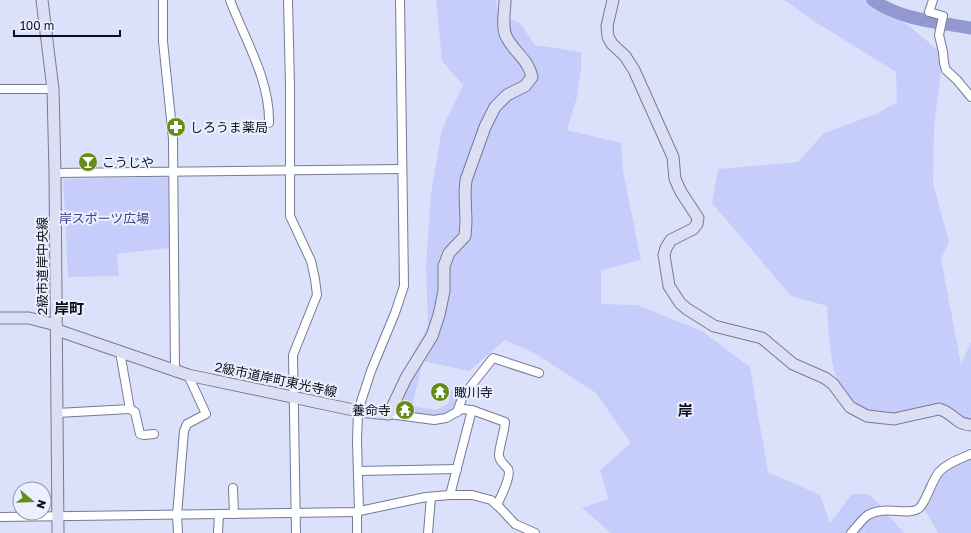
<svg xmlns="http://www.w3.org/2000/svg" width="971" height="533" font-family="'Golos Text','Noto Sans JP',sans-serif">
	<rect width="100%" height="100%" fill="#dce1fb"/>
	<g fill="#c6cdfa">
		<polygon points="436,0 496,0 498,14 520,23 535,45 581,52 581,70 577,97 567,130 621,143 623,171 641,260 601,270 601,304 637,305 702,331 750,367 768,472 820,495 830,523 852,494 868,494 880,505 880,506 904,533 864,533 869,523 863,533 611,533 582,508 608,499 600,470 631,443 596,393 536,354 505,340 469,371 423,361 412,406 436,410 448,404 453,387 463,393 454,411 438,418 412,412 395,387 428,326 426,264 431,194 442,129 463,85 442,61"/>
		<path d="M784 0H873L913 29 943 55 934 127 933 183 949 242 941 259 961 364 971 342V422L941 407 883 421C876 417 853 407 849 401 829 376 829 337 827 306L791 296 712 203 718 169 798 162 824 133 876 114 897 102 896 72 817 23Z"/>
		<polygon points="168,177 169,248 117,254 119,276 68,277 63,179"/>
		<polygon points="971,454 971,533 938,533 922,505 925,484 960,458"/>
	</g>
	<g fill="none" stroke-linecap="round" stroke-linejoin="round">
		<path stroke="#9199d0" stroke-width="13" d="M873 0C901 20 938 22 971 28"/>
		<g stroke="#767a92" stroke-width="10">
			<g id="street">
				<polyline points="163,0 163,41 173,139 175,370"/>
				<path d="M230 0C245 40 270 80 269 123"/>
				<polyline points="288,0 290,86 290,216 311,261 315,279 317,295 293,355 296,533"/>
				<polyline points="933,0 929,12 943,16 939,35 943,52 944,63 946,70 957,80 971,97"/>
				<polyline points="0,89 53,89"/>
				<polyline points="55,173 402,169"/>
				<polyline points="130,409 135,412 140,434 144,435 154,434"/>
				<polyline points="457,412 463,396 493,358 539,373"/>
				<polyline points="57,413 130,409 120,352"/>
				<path d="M389 414 434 420 446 418 462 409 472 410 505 422C505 429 498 452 499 456 500 462 505 465 508 469 512 476 500 498 497 505"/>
				<polyline points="358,471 457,469"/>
				<polyline points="233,488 234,514"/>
				<polyline points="450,495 472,410"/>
				<polyline points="359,511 357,441 358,411 371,371 395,313 404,286 400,0"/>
				<polyline points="0,517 355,512 426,497 450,495 472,495 491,500 500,508 515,524 535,533"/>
				<polyline points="178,533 177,515 184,431 187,424 206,414 188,375"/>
				<polyline points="218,533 219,514"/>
				<polyline points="357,533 357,512"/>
				<polyline points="428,533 431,497"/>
				<path d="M851 533C856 528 862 519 868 515 885 505 907 516 918 509 925 505 932 480 939 472 947 463 960 459 971 454"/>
			</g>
		</g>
		<g stroke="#767a92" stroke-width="13">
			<g id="secondary">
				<polyline points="42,0 53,89 55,173 58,533"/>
				<path d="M613 0 607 26 608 37 612 44 625 56 634 70 673 157 675 179 681 192 698 218 697 224 693 229 671 240 666 248 664 255 669 286 680 303 687 309 714 326 762 338 793 364 825 378 833 384 850 407 867 416 894 419 939 409C954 413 955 424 971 425"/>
				<polyline points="0,318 29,318 56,325"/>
				<path d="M57 330 188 375 358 411 389 414 406 378 432 336 439 315 444 291V266L449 253 465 236 466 222 465 192 466 180 485 127 495 107 507 95 525 86 532 77C528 59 515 53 507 38 501 28 505 11 505 0"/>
			</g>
		</g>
		<use href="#street" stroke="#fff" stroke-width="8"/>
		<use href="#secondary" stroke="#dcdff4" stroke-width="11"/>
	</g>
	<defs>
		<g id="pharmacy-disc" transform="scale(1)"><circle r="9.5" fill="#658c17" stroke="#ebefff"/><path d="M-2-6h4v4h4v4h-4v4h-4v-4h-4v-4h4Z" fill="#fff"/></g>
		<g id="bar-disc" transform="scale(1)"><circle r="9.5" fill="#658c17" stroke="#ebefff"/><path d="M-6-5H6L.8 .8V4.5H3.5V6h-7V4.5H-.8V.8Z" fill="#fff"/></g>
		<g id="temple-disc" transform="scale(1)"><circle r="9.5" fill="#658c17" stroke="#ebefff"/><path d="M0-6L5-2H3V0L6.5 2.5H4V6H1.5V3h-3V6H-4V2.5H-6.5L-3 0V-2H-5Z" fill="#fff"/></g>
	</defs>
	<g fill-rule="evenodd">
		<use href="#pharmacy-disc" x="176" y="127"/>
		<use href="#bar-disc" x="88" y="162"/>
		<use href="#temple-disc" x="440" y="392"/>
		<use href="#temple-disc" x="405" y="410"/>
	</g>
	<g text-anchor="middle" stroke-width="4" stroke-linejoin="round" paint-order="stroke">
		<g font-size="13" fill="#0d0f17" stroke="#ebefff" text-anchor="start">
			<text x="190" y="132">しろうま薬局</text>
			<text x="102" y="167">こうじや</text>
			<text x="454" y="397">瞰川寺</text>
			<text x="391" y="415" text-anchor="end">養命寺</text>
		</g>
		<g font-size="13" fill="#3d4185" stroke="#ebefff">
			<text x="104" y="223">岸スポーツ広場</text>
		</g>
		<g font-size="13" fill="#0d0f17" stroke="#ebefff">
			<text transform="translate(42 266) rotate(-90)" y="5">2級市道岸中央線</text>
			<text transform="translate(276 379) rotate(12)" y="5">2級市道岸町東光寺線</text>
		</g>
		<g font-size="15" font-weight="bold" fill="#0d0f17" stroke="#ebefff">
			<text x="69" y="314">岸町</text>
			<text x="685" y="416">岸</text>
		</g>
	</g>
	<g transform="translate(32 501) rotate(109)"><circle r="19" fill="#ebefff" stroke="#9295a2"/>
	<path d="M0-3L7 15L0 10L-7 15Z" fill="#658c17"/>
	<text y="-6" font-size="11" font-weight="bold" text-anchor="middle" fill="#0d0f17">N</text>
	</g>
	<path d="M14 30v6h106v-6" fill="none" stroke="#0d0f17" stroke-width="2"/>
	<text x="20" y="30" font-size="12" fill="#0d0f17" stroke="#ebefff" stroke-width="3" paint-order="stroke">100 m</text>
</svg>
